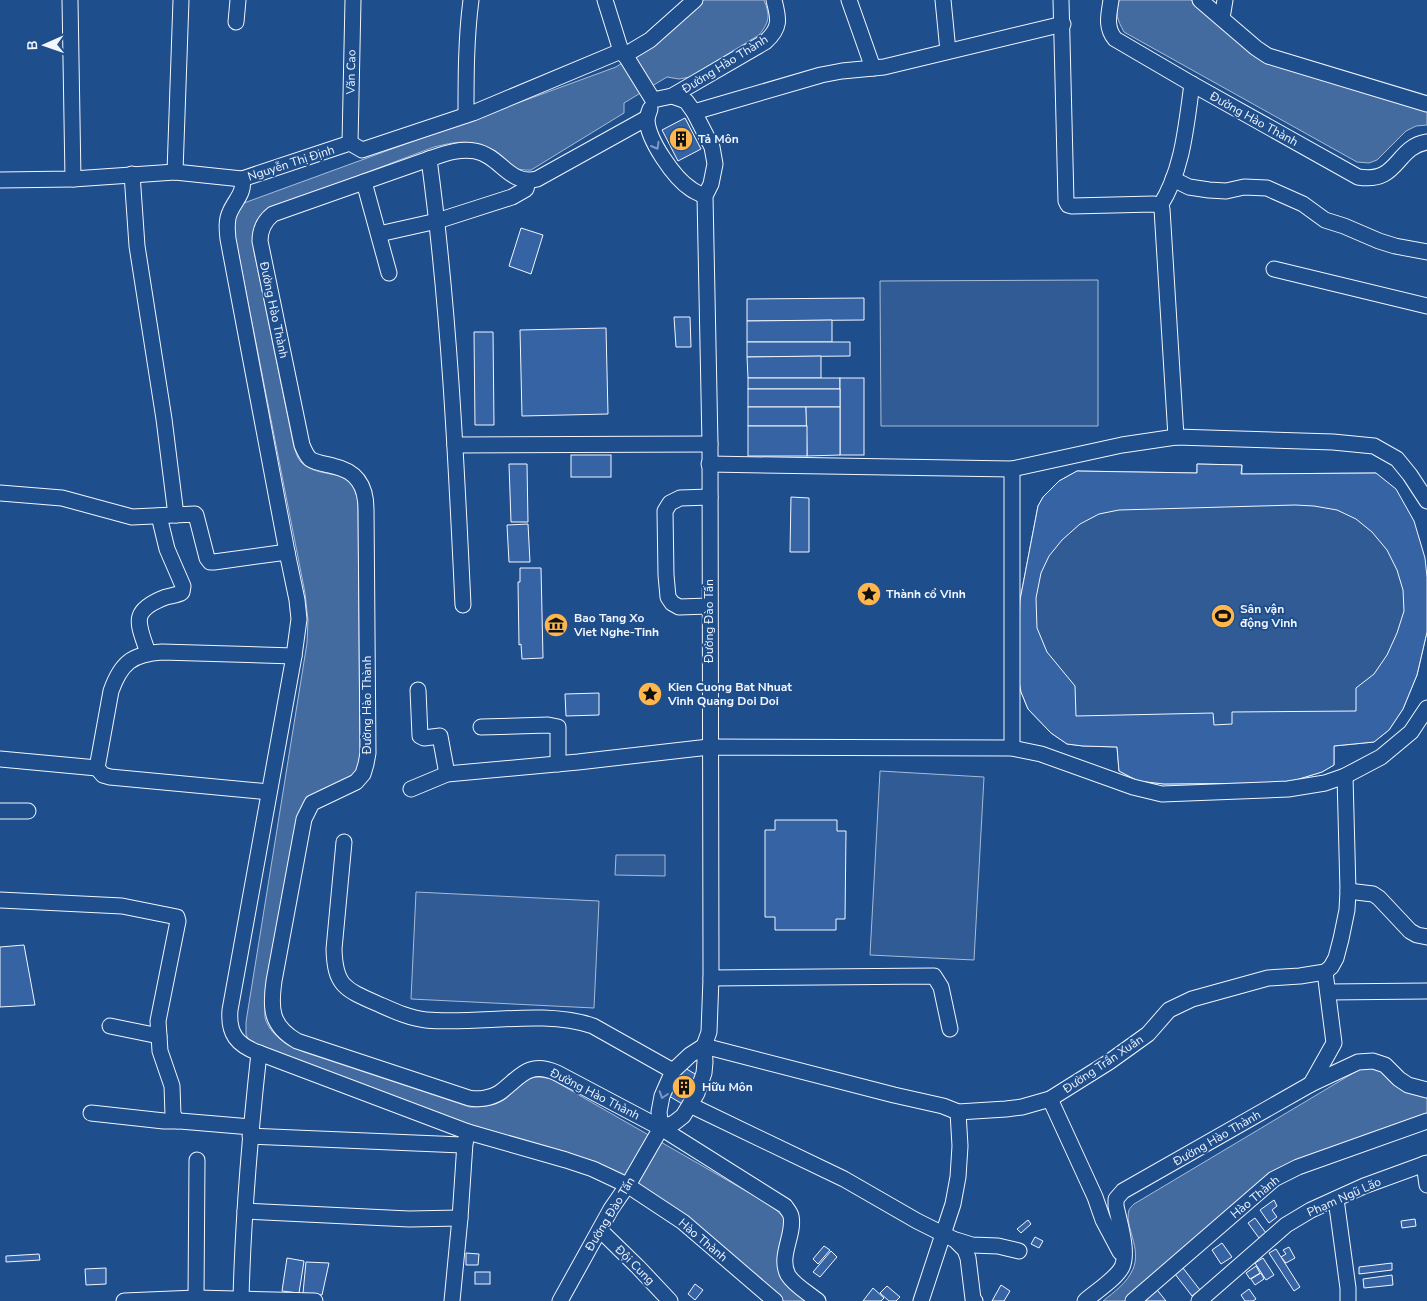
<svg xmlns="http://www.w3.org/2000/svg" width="1427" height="1301" font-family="'Nunito Sans',sans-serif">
	<rect width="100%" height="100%" fill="#1f4e8c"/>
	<g fill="#305b95" stroke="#a8bbd7">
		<polygon points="1098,280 1098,426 881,426 880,281"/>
		<polygon points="1197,464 1242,465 1242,474 1376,473 1427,577 1427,632 1417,675 1403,709 1389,730 1374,742 1334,746 1334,765 1322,772 1286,783 1164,784 1138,781 1119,771 1117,747 1083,746 1067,744 1051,733 1028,709 1021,692 1017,671 1020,600 1038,506 1043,497 1059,481 1077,471 1197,473"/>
		<polygon points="880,771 984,777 974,960 870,955"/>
		<polygon points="616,855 665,855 665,876 615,875"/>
		<polygon points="416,892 599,901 594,1008 411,999"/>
	</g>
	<g fill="#446ba0" stroke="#a8bbd7">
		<path d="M701 0H764C770 16 770 21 759 35L690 77 679 79 667 77 624 103V113L531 170C512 171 511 164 498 153 495 151 491 149 488 148 467 139 455 142 434 147L270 209 253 239 254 251 294 447C296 452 297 458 301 462 321 482 353 463 358 503L360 759 358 770 345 782 316 793 306 800 265 1005C265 1010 264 1017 266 1021 272 1037 290 1046 304 1052L470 1107C482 1107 495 1106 505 1099 508 1098 511 1093 513 1091 526 1077 533 1075 551 1079L774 1207 784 1218V1229L779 1247 778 1262 806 1301H780L653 1193 622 1174 581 1162 471 1127 250 1044 246 1034V1022L307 643 308 620 305 593 235 236C234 221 232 214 244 203L616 67 649 46Z"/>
		<path d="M1119 0H1191L1263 60 1427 111V125L1416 126 1406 131 1377 160 1369 163 1357 162 1124 32C1117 19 1115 14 1119 0Z"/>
		<path d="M1377 1066 1427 1096V1113L1299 1163 1129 1301H1103C1114 1292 1127 1283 1133 1269 1142 1248 1124 1226 1129 1210 1130 1208 1132 1206 1134 1204L1360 1069Z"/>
	</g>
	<g fill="#3563a3" stroke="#f2f6ff" fill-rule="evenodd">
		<polygon points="685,118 701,149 678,161 662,130"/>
		<polygon points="521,228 543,235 531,274 509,266"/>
		<polygon points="864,298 864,320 747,321 747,299"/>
		<polygon points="674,317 690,317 691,347 676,347"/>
		<polygon points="832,320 832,342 747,342 747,321"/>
		<polygon points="606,328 608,414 522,416 520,330"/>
		<polygon points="474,332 493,332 494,425 475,425"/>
		<polygon points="747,342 850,342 850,356 747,357"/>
		<polygon points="821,356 821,378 748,378 747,357"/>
		<rect x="748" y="378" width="92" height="11"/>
		<rect x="840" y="378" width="24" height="77"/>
		<rect x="748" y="389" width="92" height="18"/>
		<polygon points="748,407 806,407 807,426 748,426"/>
		<polygon points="806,407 840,407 840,455 807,456"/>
		<rect x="748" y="426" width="59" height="30"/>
		<rect x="571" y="455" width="40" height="22"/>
		<polygon points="509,464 527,464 528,522 511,522"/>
		<path d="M1197 464 1242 465 1241 474 1376 473 1396 489 1414 521 1425 558 1427 577V632L1417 675 1403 709 1389 730 1374 742 1334 746V765L1322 772 1286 783 1164 784 1138 781 1119 771 1117 747 1083 746 1067 744 1051 733 1028 709 1021 692 1017 671 1020 600 1038 506 1043 497 1059 481 1077 471 1197 473ZM1295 505 1314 506 1337 510 1356 519 1372 532 1387 550 1397 570 1403 590 1404 611 1397 633 1387 655 1374 674 1356 688V711L1232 712V724L1214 725 1213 713 1076 716 1075 686 1047 652 1037 628 1036 598 1041 573 1049 556 1062 540 1080 524 1099 514 1119 510Z"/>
		<polygon points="791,497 809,498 809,552 790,552"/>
		<polygon points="528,524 530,562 509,562 507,525"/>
		<polygon points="520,568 541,568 543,658 522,659 521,644 519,645 518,582 520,582"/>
		<polygon points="599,693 599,715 566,716 565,694"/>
		<polygon points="775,820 837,820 837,831 846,831 845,919 836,919 836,930 775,930 775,917 765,917 765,830 775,830"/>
		<polygon points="24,945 35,1005 0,1007 0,947"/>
		<polygon points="685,1068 700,1077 684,1105 669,1096"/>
		<polygon points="1274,1200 1277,1206 1272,1210 1277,1217 1269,1223 1260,1210"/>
		<polygon points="1255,1218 1266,1233 1259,1238 1248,1223"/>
		<polygon points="1415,1219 1416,1226 1402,1228 1401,1221"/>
		<polygon points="1028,1220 1031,1224 1021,1233 1017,1229"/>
		<polygon points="1035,1237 1043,1241 1039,1248 1031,1244"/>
		<polygon points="1222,1243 1232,1257 1221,1264 1212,1250"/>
		<polygon points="824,1246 830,1250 818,1264 813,1259"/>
		<polygon points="1289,1247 1295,1258 1286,1263 1281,1257 1286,1254 1283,1250"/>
		<polygon points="1276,1249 1300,1287 1294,1291 1269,1253"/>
		<polygon points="831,1251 837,1257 820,1277 813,1272"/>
		<polygon points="466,1253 479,1254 478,1265 466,1265"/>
		<polygon points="39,1254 40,1260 6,1262 6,1256"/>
		<polygon points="287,1258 304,1261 299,1293 282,1291"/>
		<polygon points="1263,1258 1274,1275 1266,1280 1255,1263"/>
		<polygon points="306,1262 329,1263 322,1295 303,1293"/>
		<polygon points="1392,1263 1392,1270 1359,1274 1359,1267"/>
		<polygon points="1256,1266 1260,1273 1250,1279 1246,1273"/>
		<polygon points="106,1268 106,1284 86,1285 85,1269"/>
		<polygon points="1183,1268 1200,1290 1192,1296 1175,1274"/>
		<rect x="475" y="1272" width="15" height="12"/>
		<polygon points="1261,1273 1264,1279 1255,1285 1251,1279"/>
		<polygon points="1392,1275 1393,1285 1364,1288 1363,1279"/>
		<polygon points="695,1284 703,1290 695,1300 688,1294"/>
		<polygon points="1001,1285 1010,1291 1004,1301 992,1301"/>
		<polygon points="887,1286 900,1297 896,1301 889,1301 880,1293"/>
		<polygon points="1154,1286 1166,1301 1144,1301"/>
		<polygon points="873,1288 884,1298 881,1301 863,1301"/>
		<polygon points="1249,1289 1256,1299 1253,1301 1245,1301 1241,1295"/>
	</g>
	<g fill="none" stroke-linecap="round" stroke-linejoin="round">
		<g stroke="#f2f6ff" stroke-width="17">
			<g id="minor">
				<polyline points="70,0 73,179"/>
				<polyline points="605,0 621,51 627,58 653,100"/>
				<polyline points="849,0 873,68"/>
				<polyline points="943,0 948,51"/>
				<polyline points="1061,0 1066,201 1068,205 1072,206 1154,204 1160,206 1162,209 1176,437"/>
				<path d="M1111 0C1109 14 1105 27 1115 39L1192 84 1358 177C1399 184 1395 147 1427 142"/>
				<polyline points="1200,0 1256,48 1268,56 1427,104"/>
				<polyline points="1222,18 1225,0"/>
				<polyline points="236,22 238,0"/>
				<polyline points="625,55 650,40 695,0"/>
				<path d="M672 96 765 42C781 28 779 19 774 0"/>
				<path d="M650 109C649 113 647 116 647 120 648 140 674 178 691 189 695 192 700 194 705 196"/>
				<polyline points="694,112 821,75 842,71 884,67 1063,24"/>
				<path d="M466 115C466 77 466 38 471 0"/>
				<path d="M647 118 537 179C509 186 501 156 475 151 459 148 444 154 429 159L273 214C264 221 260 229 260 241L302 445C304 450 306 455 310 459 316 463 326 464 333 466 357 471 366 486 366 509L368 753 366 764 363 774 356 782 312 803 304 819 274 981C270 1009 271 1026 297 1041L469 1098C479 1100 491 1098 499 1093 520 1078 527 1060 557 1073L661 1128 785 1206C787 1209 790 1212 791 1216 795 1235 778 1256 788 1275 794 1285 808 1293 818 1301"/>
				<polyline points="350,143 353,0"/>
				<path d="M429 159C449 307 456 456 463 605"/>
				<polyline points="175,172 181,0"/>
				<polyline points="132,174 137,246 164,419 176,515"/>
				<path d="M242 179C245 193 235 200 230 212 226 220 227 230 228 239L287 552 297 600 299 619 294 656 230 1010C228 1034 237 1045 259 1053L468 1132 566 1160 593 1169 627 1185 683 1222 775 1301"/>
				<polyline points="1173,179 1189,187 1209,190 1226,191 1244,187 1267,188 1303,204 1325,220 1344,226 1379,241 1395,246 1427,252"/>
				<polyline points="0,180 73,179 175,172 242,179 350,143 362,150 473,113 621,51"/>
				<polyline points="364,182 389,273"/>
				<path d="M1160 206C1183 170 1186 126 1192 84"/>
				<polyline points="379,234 437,221 512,197 526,189 528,181"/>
				<polyline points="1274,269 1427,306"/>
				<polyline points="455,445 710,444"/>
				<polyline points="709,464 1012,469 1122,445 1176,437 1333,442 1374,446 1397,459 1410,475 1427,501"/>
				<polyline points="1012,469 1012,748"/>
				<polyline points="0,493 62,498 132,517 195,514 196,515 207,558 210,562 214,562 287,552"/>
				<polyline points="709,606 679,607 672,603 668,597 666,575 665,511 670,503 680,498 710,497"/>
				<path d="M148 653C138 623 129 611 166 597 171 596 176 595 181 593L182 592 183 586 167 549 159 516"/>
				<polyline points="418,690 420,736 424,738 440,736 447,774"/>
				<polyline points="481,727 548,725 558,727 558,764"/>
				<polyline points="0,759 97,768"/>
				<polyline points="411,789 447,774 578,762 709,747 1012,748 1041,754 1133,787 1162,794 1288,789 1325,783 1345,776 1381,757 1411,732 1427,708"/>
				<path d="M269 792 110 777 103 775 97 768 111 691C121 663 132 654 162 652L294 656"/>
				<polyline points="0,811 28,811"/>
				<path d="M344 842 334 949C335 985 344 989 376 1003 392 1010 408 1018 426 1020 479 1025 542 1009 593 1026L673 1071"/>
				<polyline points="1348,891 1373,894 1379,898 1410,931 1417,935 1427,937"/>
				<polyline points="0,900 122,906 177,917 178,921 158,1021 160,1051 172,1086 173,1115 178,1121 180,1121 251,1127"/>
				<polyline points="711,978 934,976 941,987 950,1029"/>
				<polyline points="1328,992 1427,991"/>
				<polyline points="110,1026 159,1036"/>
				<polyline points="704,1046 894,1095 943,1106 958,1112 1006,1109 1022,1107 1050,1099 1109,1062 1148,1034 1169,1010 1192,999 1268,978 1300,976 1325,972 1331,967 1336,958 1341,939 1347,910 1348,891 1345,776"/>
				<polyline points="1311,1084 1334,1043 1325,972"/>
				<polyline points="1050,1099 1095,1197 1103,1220 1120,1252"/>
				<polyline points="690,1105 844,1179 917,1221 955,1240 965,1250 968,1258 973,1299 975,1301"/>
				<polyline points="91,1113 164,1121 178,1121"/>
				<polyline points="661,1128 659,1112 662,1096 673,1071 690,1055 704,1046"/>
				<polyline points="250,1136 462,1145 465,1143 468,1132"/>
				<polyline points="1424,1164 1427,1185"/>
				<polyline points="1336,1199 1348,1288 1348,1301"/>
				<polyline points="245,1211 409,1219 460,1218"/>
				<polyline points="600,1230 638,1267 670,1301"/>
				<polyline points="956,1240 972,1245 998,1246 1019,1251"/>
				<polyline points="196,1298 197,1160"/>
				<path d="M241 1299C243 1217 250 1135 259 1053"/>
				<polyline points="124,1301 196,1298 315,1301"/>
				<polyline points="452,1301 460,1218 465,1143"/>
				<polyline points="560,1301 611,1209 631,1180 661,1128 674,1123 683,1116 697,1093 704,1073 705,1062 704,1046 709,1032 711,978 710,444 705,196 711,184 715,164 712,147 694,112 686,101 672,96 653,100"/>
				<polyline points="921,1301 953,1204 958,1177 960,1146 958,1112"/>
				<path d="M1085 1301C1095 1292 1116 1279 1122 1267 1129 1252 1119 1221 1116 1206V1199L1123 1191 1311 1084 1358 1062 1373 1061 1385 1065 1399 1079 1408 1085 1427 1090"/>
				<polyline points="1133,1301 1274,1179 1298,1167 1427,1121"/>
				<polyline points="1199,1301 1286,1225 1311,1210 1364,1186 1427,1163"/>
			</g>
		</g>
		<use href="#minor" stroke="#1f4e8c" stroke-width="15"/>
	</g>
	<defs><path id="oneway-chevron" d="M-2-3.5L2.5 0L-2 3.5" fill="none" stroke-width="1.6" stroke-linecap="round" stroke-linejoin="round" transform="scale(1.25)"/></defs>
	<g stroke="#7e9ac0">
		<use href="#oneway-chevron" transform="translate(656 146) rotate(60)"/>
		<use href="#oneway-chevron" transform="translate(663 1095) rotate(108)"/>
	</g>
	<defs>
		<g id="building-disc" transform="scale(1.25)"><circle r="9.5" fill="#ffb74d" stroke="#1f4e8c"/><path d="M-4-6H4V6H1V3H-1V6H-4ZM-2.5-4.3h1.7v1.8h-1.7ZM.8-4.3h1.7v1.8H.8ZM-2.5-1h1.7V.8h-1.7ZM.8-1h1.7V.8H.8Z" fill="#111"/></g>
		<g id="sight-disc" transform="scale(1.25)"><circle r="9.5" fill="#ffb74d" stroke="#1f4e8c"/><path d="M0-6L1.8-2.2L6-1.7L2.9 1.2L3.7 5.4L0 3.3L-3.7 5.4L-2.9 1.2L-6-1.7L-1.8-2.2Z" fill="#111"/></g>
		<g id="stadium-disc" transform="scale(1.25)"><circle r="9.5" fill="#ffb74d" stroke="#1f4e8c"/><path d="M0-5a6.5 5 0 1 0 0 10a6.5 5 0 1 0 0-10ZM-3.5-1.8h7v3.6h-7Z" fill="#111"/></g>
		<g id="museum-disc" transform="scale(1.25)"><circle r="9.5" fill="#ffb74d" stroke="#1f4e8c"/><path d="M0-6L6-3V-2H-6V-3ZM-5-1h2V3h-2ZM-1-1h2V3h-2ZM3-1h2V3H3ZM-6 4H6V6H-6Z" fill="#111"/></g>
	</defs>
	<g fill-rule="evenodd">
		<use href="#building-disc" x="681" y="139"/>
		<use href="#sight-disc" x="869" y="594"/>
		<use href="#stadium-disc" x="1223" y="616"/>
		<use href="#museum-disc" x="556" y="625"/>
		<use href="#sight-disc" x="650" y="694"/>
		<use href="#building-disc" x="684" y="1087"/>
	</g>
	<g text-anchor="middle" stroke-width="4" stroke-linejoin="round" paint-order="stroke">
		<g font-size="12" fill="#f2f6ff" stroke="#1f4e8c">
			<text transform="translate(725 64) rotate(-32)" y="4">Đường Hào Thành</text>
			<text transform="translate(351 72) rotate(-89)" y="4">Văn Cao</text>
			<text transform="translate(1254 119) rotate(29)" y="4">Đường Hào Thành</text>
			<text transform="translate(291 163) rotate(-18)" y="4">Nguyễn Thị Định</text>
			<text transform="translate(274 310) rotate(78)" y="4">Đường Hào Thành</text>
			<text transform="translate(709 621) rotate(-90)" y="4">Đường Đào Tấn</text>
			<text transform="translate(367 705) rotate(-90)" y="4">Đường Hào Thành</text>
			<text transform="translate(1103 1064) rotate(-34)" y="4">Đường Trần Xuân</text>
			<text transform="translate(595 1094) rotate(27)" y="4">Đường Hào Thành</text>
			<text transform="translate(1217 1138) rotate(-30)" y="4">Đường Hào Thành</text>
			<text transform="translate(1255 1197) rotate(-40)" y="4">Hào Thành</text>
			<text transform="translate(1344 1197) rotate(-24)" y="4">Phạm Ngũ Lão</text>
			<text transform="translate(610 1214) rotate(-59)" y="4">Đường Đào Tấn</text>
			<text transform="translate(703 1240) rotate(40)" y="4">Hào Thành</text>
			<text transform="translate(635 1265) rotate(45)" y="4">Đội Cung</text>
		</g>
		<g font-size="12" font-weight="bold" fill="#f2f6ff" stroke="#1f4e8c" text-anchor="start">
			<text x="698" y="143">Tả Môn</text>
			<text x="886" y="598">Thành cổ Vinh</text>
			<text x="1240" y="613">Sân vận<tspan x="1240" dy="14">động Vinh</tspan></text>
			<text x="574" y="622">Bao Tang Xo<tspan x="574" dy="14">Viet Nghe-Tinh</tspan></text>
			<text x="668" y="691">Kien Cuong Bat Nhuat<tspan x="668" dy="14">Vinh Quang Doi Doi</tspan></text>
			<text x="702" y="1091">Hữu Môn</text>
		</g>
	</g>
	<g transform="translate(45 45) rotate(268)" stroke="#1f4e8c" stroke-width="4" paint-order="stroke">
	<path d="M0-4L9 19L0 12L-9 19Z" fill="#f2f6ff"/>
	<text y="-8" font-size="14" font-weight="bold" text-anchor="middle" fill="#f2f6ff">B</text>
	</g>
</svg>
